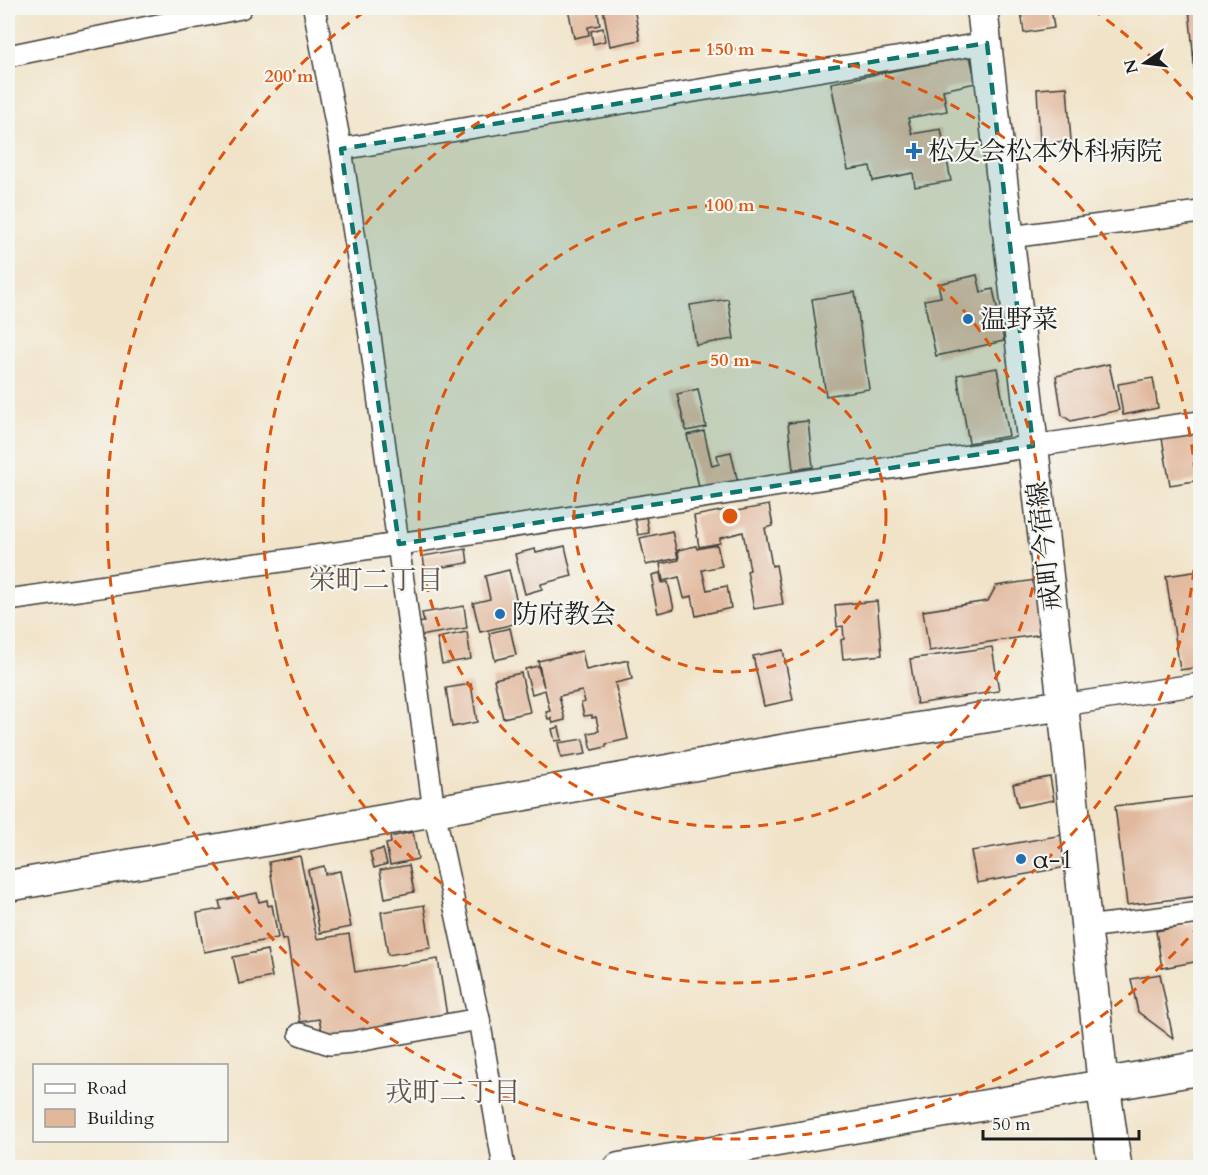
<svg xmlns="http://www.w3.org/2000/svg" width="1208" height="1175" font-family="Cardo,'Noto Serif JP',serif">
	<rect width="100%" height="100%" fill="#f6f6f2"/>
	<filter id="ink" filterUnits="userSpaceOnUse"><feTurbulence type="fractalNoise" baseFrequency=".0167" numOctaves="2"/><feDisplacementMap in="SourceGraphic" scale="12" xChannelSelector="R" yChannelSelector="G"/><feConvolveMatrix kernelMatrix="1 2 1 2 8 2 1 2 1" color-interpolation-filters="sRGB"/></filter>
	<filter id="wash" filterUnits="userSpaceOnUse"><feTurbulence type="fractalNoise" baseFrequency=".008" numOctaves="4" result="noise"/><feDisplacementMap in="SourceGraphic" scale="24" xChannelSelector="R" yChannelSelector="G"/><feGaussianBlur stdDeviation="1.35" result="paint"/><feColorMatrix in="noise" values="0 0 0 0 0 0 0 0 0 0 0 0 0 0 0 0 0 1.4 0 .05"/><feComposite in="paint" operator="in"/></filter>
	<g filter="url(#wash)">
		<rect width="100%" height="100%" fill="#f1e3c8"/>
		<g id="blocks">
			<g fill="#e1b89c">
				<polygon points="568,8 597,8 600,25 588,27 589,35 574,38"/>
				<polygon points="603,8 634,8 640,40 610,46"/>
				<polygon points="1043,8 1051,8 1054,28 1024,33 1021,11"/>
				<polygon points="1189,8 1200,8 1200,118 1199,118"/>
				<polygon points="603,28 605,41 593,44 591,31"/>
				<polygon points="970,56 976,83 943,90 947,111 908,118 912,134 941,129 951,181 915,187 913,173 873,181 870,166 848,170 831,83"/>
				<polygon points="1067,87 1071,141 1040,143 1037,89"/>
				<polygon points="977,275 981,292 993,289 1004,341 936,356 924,300 941,297 938,284"/>
				<polygon points="855,292 869,389 826,396 812,299"/>
				<polygon points="728,299 734,339 696,345 690,305"/>
				<polygon points="1109,364 1119,410 1071,421 1062,415 1056,376"/>
				<polygon points="997,368 1009,436 969,443 957,375"/>
				<polygon points="1153,378 1158,408 1123,415 1118,384"/>
				<polygon points="698,389 706,427 686,431 677,394"/>
				<polygon points="808,421 813,467 793,470 788,423"/>
				<polygon points="704,431 712,466 719,464 717,455 731,452 738,483 700,491 687,435"/>
				<polygon points="1195,432 1200,463 1200,480 1170,485 1162,438"/>
				<polygon points="769,505 773,526 765,528 772,566 776,565 783,604 754,609 747,571 750,570 743,532 720,538 720,543 699,547 694,516 730,509 731,512"/>
				<polygon points="646,517 649,533 638,535 635,519"/>
				<polygon points="672,531 678,558 646,565 640,538"/>
				<polygon points="717,545 722,566 702,570 707,590 727,586 731,608 696,616 692,596 684,598 679,577 663,581 660,564 679,560 678,550 696,546 697,549"/>
				<polygon points="565,546 572,576 541,584 542,589 525,594 515,554 535,549 536,553"/>
				<polygon points="466,549 468,563 425,570 423,556"/>
				<polygon points="509,570 522,622 480,632 473,603 490,599 485,576"/>
				<polygon points="1200,571 1200,667 1180,670 1166,576"/>
				<polygon points="660,573 662,583 668,582 674,609 658,613 652,586 654,585 652,575"/>
				<polygon points="1035,580 1043,634 929,651 923,611 988,601 996,586"/>
				<polygon points="877,601 882,655 843,659 841,640 844,639 843,626 837,627 835,605"/>
				<polygon points="464,606 467,628 420,636 418,623 424,622 422,613"/>
				<polygon points="510,628 516,655 495,660 489,633"/>
				<polygon points="467,632 471,659 442,664 437,638"/>
				<polygon points="992,647 999,691 917,704 910,659"/>
				<polygon points="783,650 793,700 764,706 753,656"/>
				<polygon points="582,651 586,670 628,660 632,679 615,683 628,739 606,744 606,747 592,750 588,733 599,731 596,717 592,718 592,715 584,716 581,703 585,702 582,691 559,696 565,720 553,723 551,718 548,719 546,712 550,711 545,690 532,694 525,669 538,666 544,687 538,661"/>
				<polygon points="521,673 530,712 503,718 494,679"/>
				<polygon points="471,684 477,722 452,727 446,688"/>
				<polygon points="559,727 562,740 555,741 552,729"/>
				<polygon points="583,739 586,754 561,758 558,743"/>
				<polygon points="1050,777 1054,800 1018,807 1013,784"/>
				<polygon points="1200,796 1200,896 1127,905 1115,806"/>
				<polygon points="413,832 418,859 390,865 386,844 391,843 390,837"/>
				<polygon points="1062,835 1067,867 977,883 971,851"/>
				<polygon points="383,849 387,864 374,868 370,852"/>
				<polygon points="300,856 317,939 349,934 355,972 438,959 447,1016 331,1035 322,1031 319,1019 300,1022 287,939 282,940 269,862"/>
				<polygon points="409,865 414,892 385,898 380,870"/>
				<polygon points="324,866 325,874 340,871 351,927 320,933 308,870"/>
				<polygon points="257,893 259,902 267,900 268,906 272,905 278,938 204,952 197,913 221,909 219,901"/>
				<polygon points="424,905 431,948 388,955 381,912"/>
				<polygon points="1200,923 1200,961 1162,968 1156,931"/>
				<polygon points="267,950 272,977 239,984 233,957"/>
				<polygon points="1160,974 1173,1038 1138,1012 1131,979"/>
			</g>
		</g>
	</g>
	<g filter="url(#ink)">
		<use href="#blocks" fill-opacity="0" stroke="#3c3a36" stroke-width="1.5"/>
		<g fill="none" stroke-linecap="round" stroke-linejoin="round">
			<g stroke="#3c3a36" stroke-width="24">
				<g id="street">
					<polyline points="314,8 341,149 370,336 434,811 479,1019 504,1168"/>
					<polyline points="8,56 241,8"/>
					<polyline points="341,149 987,43"/>
					<polyline points="1010,237 1200,212"/>
					<polyline points="8,600 399,544 1033,446 1200,422"/>
					<polyline points="1063,705 1200,684"/>
					<polyline points="1086,927 1200,913"/>
					<polyline points="300,1034 330,1044 352,1042 479,1019"/>
					<polyline points="736,1146 739,1168"/>
				</g>
			</g>
			<g stroke="#3c3a36" stroke-width="33">
				<g id="secondary">
					<polyline points="8,886 787,749 1063,705"/>
					<polyline points="619,1168 1103,1085 1063,705 982,8"/>
				</g>
			</g>
			<g stroke="#3c3a36" stroke-width="36">
				<polyline id="primary" points="1115,1168 1103,1085 1200,1068"/>
			</g>
			<use href="#street" stroke="#fff" stroke-width="21"/>
			<use href="#secondary" stroke="#fff" stroke-width="30"/>
			<use href="#primary" stroke="#fff" stroke-width="33"/>
		</g>
	</g>
	<path fill="#0f766e" fill-opacity="0.2" stroke="#0f766e" stroke-width="4.5" stroke-dasharray="12 8" stroke-linejoin="round" d="M987 43 1033 446 399 544 341 149Z"/>
	<g fill="none" stroke="#de560d" stroke-width="3" stroke-dasharray="10 8">
		<circle cx="730" cy="516" r="156"/>
		<circle cx="730" cy="516" r="311"/>
		<circle cx="730" cy="516" r="467"/>
		<path d="M1200 925A623 623 0 1 1 368 9M1092 9A623 623 0 0 1 1200 107"/>
	</g>
	<g fill="#1f6fb2" stroke="#f6f6f2" stroke-width="2">
		<path d="M911 142h6v6h6v6h-6v6h-6v-6h-6v-6h6z"/>
		<circle cx="968" cy="319" r="6"/>
		<circle cx="500" cy="614" r="6"/>
		<circle cx="1021" cy="859" r="6"/>
	</g>
	<g text-anchor="middle" stroke-width="4.5" stroke-linejoin="round" paint-order="stroke">
		<g font-size="26" fill="#1c1c1c" stroke="#f6f6f2" text-anchor="start">
			<text x="928" y="160">松友会松本外科病院</text>
			<text x="980" y="328">温野菜</text>
			<text x="512" y="623">防府教会</text>
			<text x="1033" y="868">α-1</text>
		</g>
		<g font-size="26" fill="#1c1c1c" stroke="#f6f6f2">
			<text transform="translate(1044 546) rotate(-97)" y="9">戒町今宿線</text>
		</g>
		<g font-size="27" fill="#615349" stroke="#f6f6f2">
			<text x="376" y="589">栄町二丁目</text>
			<text x="453" y="1101">戎町二丁目</text>
		</g>
	</g>
	<circle cx="730" cy="516" r="9" fill="#de560d" stroke="#f6f6f2" stroke-width="3"/>
	<g font-size="18" text-anchor="middle" font-weight="bold" fill="#de560d" stroke="#f6f6f2" stroke-width="4.5" stroke-linejoin="round" paint-order="stroke">
		<text x="730" y="55">150 m</text>
		<text x="289" y="82">200 m</text>
		<text x="730" y="211">100 m</text>
		<text x="730" y="366">50 m</text>
	</g>
	<rect width="1208" height="1175" fill="none" stroke="#f6f6f2" stroke-width="30"/>
	<rect x="33" y="1064" width="195" height="78" fill="#f6f6f2" stroke="#9f9f9c" stroke-width="1.5"/>
	<rect x="45" y="1084" width="30" height="9" fill="#ffffff" stroke="#9f9f9c" stroke-width="1.5"/>
	<text x="87" y="1094" font-size="18" fill="#1c1c1c">Road</text>
	<rect x="45" y="1109" width="30" height="18" fill="#e1b89c" stroke="#9f9f9c" stroke-width="1.5"/>
	<text x="87" y="1124" font-size="18" fill="#1c1c1c">Building</text>
	<g transform="translate(1145 63) rotate(256)" stroke="#f6f6f2" stroke-width="4.5" paint-order="stroke">
	<path d="M0-4.5L10 22L0 15L-10 22Z" fill="#1c1c1c"/>
	<text y="-9" font-size="16" font-weight="bold" text-anchor="middle" fill="#1c1c1c">N</text>
	</g>
	<path d="M983 1130v9h156v-9" fill="none" stroke="#1c1c1c" stroke-width="3"/>
	<text x="992" y="1130" font-size="18" fill="#1c1c1c" stroke="#f6f6f2" stroke-width="4.5" paint-order="stroke">50 m</text>
</svg>
